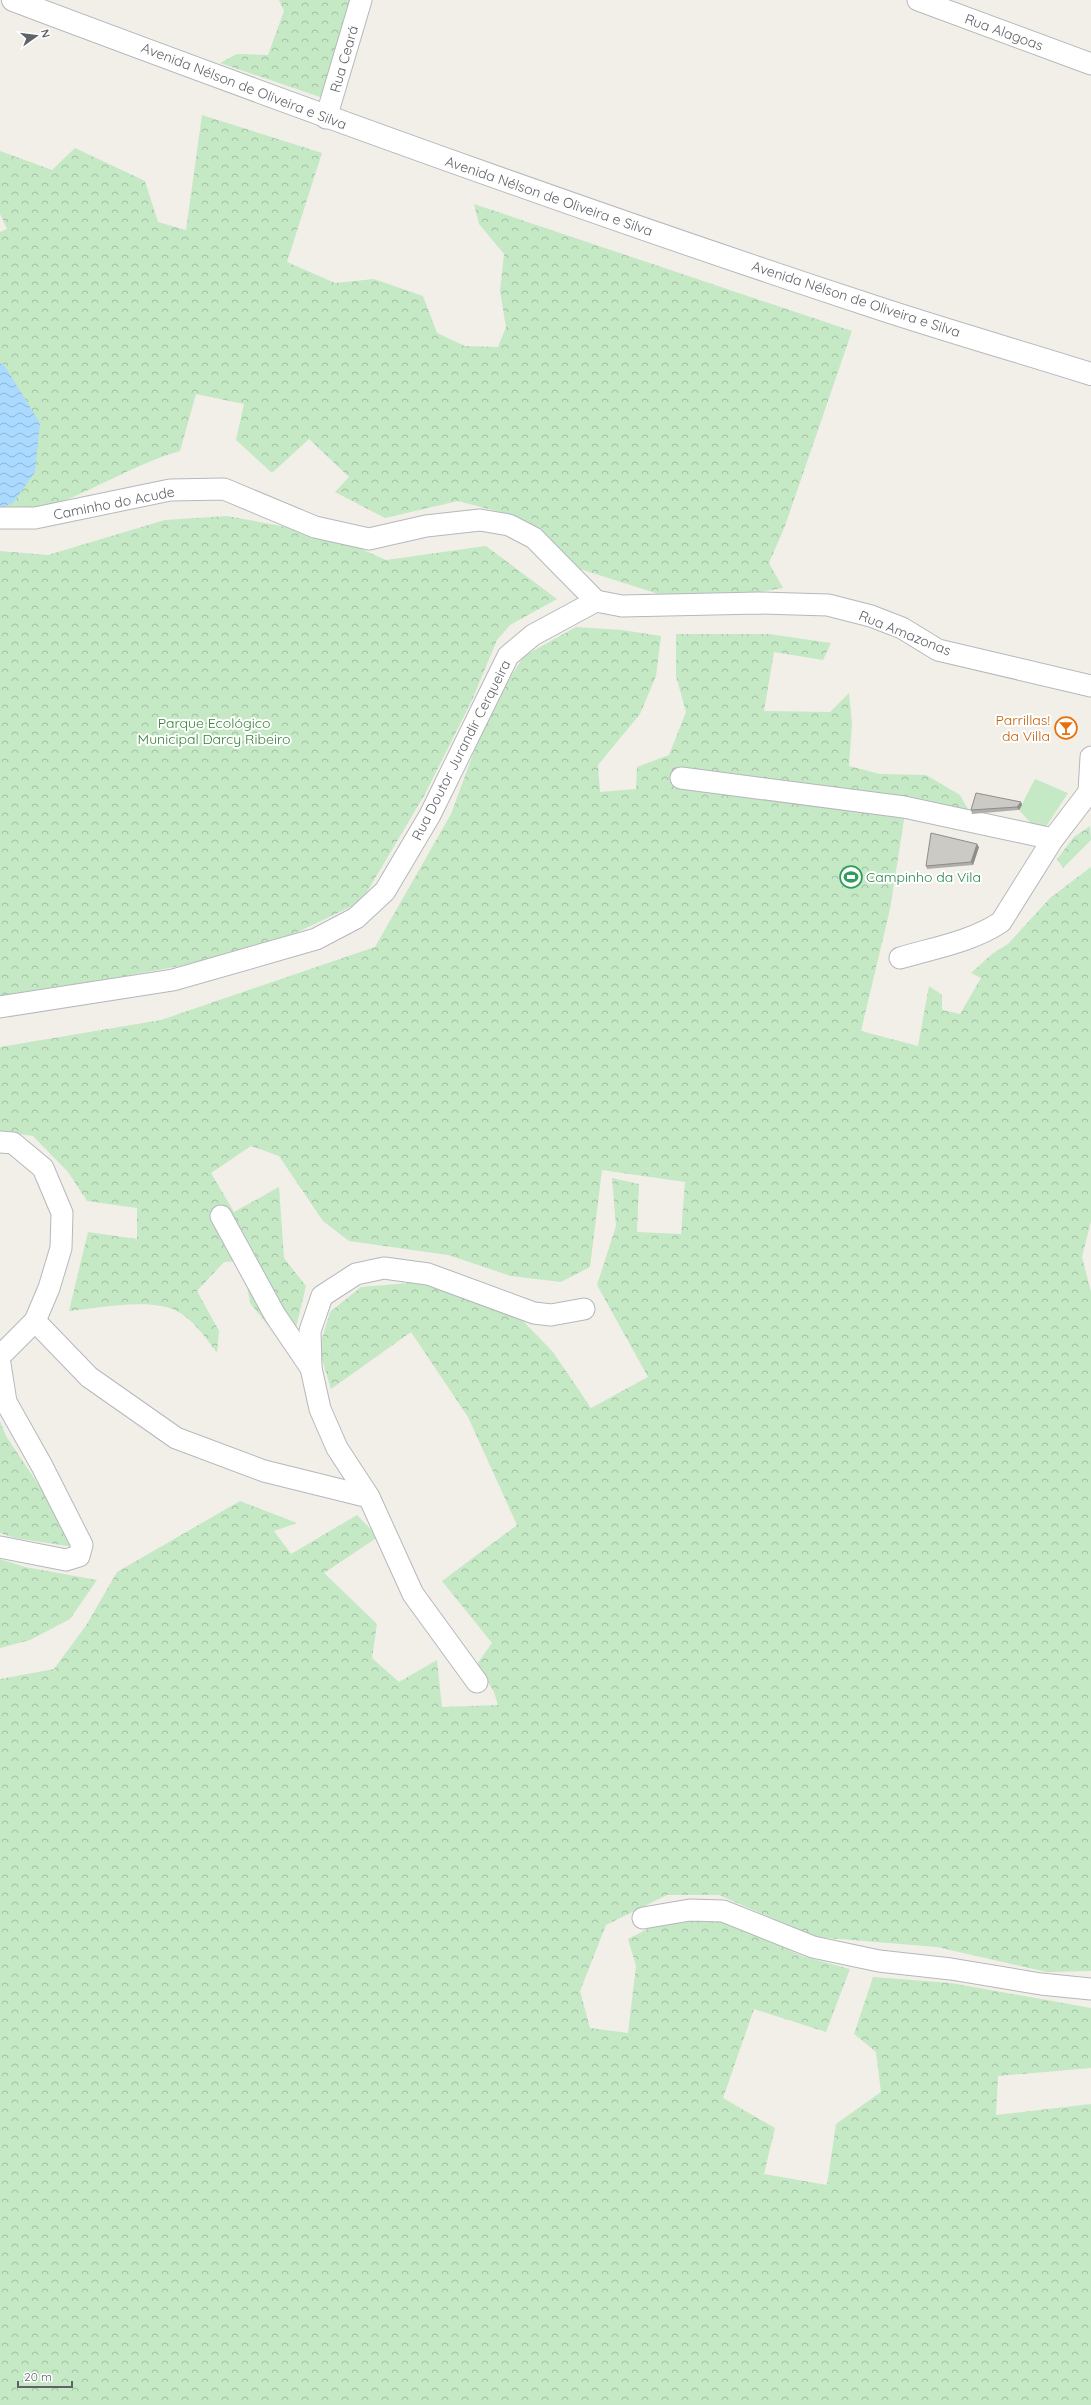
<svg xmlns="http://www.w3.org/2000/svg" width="1091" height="2405" font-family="Quicksand,sans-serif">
	<defs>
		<pattern id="forest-crowns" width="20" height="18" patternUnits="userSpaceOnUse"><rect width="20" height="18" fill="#c5e8c5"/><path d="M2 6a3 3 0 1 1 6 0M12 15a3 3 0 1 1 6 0" fill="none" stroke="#a3c0a4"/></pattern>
		<pattern id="water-waves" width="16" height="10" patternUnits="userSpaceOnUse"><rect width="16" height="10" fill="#aadaff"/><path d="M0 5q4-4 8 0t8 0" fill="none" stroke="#8eb4d2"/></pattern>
	</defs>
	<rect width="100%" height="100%" fill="#f1efe8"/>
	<polygon fill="#c5e8c5" points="1035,779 1068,793 1041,834 1019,810"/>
	<g fill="url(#forest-crowns)">
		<polygon points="279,0 352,0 323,98 220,63 237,54 268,55 284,11"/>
		<path d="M202 115 322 153 287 262 335 283 374 279 423 296 437 333 465 346 498 347 506 327 500 291 504 254 479 224 474 204 852 331 785 526 769 563 783 588 690 604 580 569 508 514 458 501 385 518 335 492 349 477 309 439 272 473 236 440 244 404 196 394 180 451C120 468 62 513 0 517L4 365 0 363V232L7 229 0 214V151L52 170 75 148 145 181 158 222 186 230Z"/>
		<polygon points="227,516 330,535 386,560 486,546 557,599 510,625 497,640 472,700 425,794 361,902 285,938 185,965 0,999 0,551 48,555 165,520"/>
		<path d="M576 627 622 630 661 636 656 676 640 714 598 765 600 792 636 789 637 767 669 755 686 712 676 676V634H769L831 643 823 660 774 652 764 711 830 712 849 693 852 723 849 766 880 774 926 775 960 795 969 811 905 813 890 909 861 1031 918 1046 929 986 942 995V1010L960 1014 981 978 971 973 992 954 1008 944 1050 898 1091 867V1221L1082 1257 1091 1292V1971L1047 1972 937 1947 815 1937 719 1895H667L606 1925 580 1991 590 2028 628 2033 636 1966 628 1939 675 1915H714L802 1956 850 1969 826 2032 754 2009 723 2098 775 2128 764 2174 827 2185 836 2124 881 2092 876 2052 854 2034 873 1977 951 1983 1091 2008V2068L998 2076 996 2115 1091 2104V2405H0V1679L54 1669 87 1624 117 1572 240 1501 297 1523 274 1531 291 1554 357 1515 378 1537 324 1573 377 1624 372 1658 399 1682 437 1660 442 1707 498 1705 494 1692 477 1664 492 1643 442 1581 517 1525 468 1417 411 1332 331 1389 319 1349 330 1312 361 1287 422 1282 523 1321 553 1352 591 1408 648 1377 597 1285 616 1226 612 1178 639 1184 637 1232 681 1234 685 1182 602 1170 590 1267 561 1282 511 1276 448 1255 349 1241 323 1221 279 1156 251 1146 211 1173 234 1212 279 1187 284 1258 306 1286 291 1348 270 1328 250 1303 243 1261 224 1262 197 1291 219 1331 217 1353C207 1339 196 1324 182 1314 156 1296 100 1308 69 1311L88 1232 137 1239V1208L87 1201 68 1172 33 1136 0 1131V1047L161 1020 375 947 451 814 490 708 524 656Z"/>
		<polygon points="1090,826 1091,840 1063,868 1057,859 1074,837"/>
		<polygon points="0,1421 6,1436 70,1532 74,1547 15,1538 0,1533"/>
		<polygon points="0,1559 25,1567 97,1580 70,1619 30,1640 0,1648"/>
	</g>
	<polygon fill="url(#water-waves)" points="0,363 4,365 40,423 35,472 13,503 0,508"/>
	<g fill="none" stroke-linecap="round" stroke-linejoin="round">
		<g stroke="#b5b8bc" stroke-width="23">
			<g id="street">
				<polyline points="918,0 1091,64"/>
				<polyline points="326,118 361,0"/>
				<polyline points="0,518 35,518 170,490 224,489 315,527 369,539 426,526 480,520 509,525 534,538 596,601"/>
				<polyline points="596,601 622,606 759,603 828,605 871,616 902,628 938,650 1091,686"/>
				<polyline points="681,778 904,807 1053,839"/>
				<path d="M900 958C933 948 971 942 1001 922L1053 839 1089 792 1091 757"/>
				<polyline points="0,1007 173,980 316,939 356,918 385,891 430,815 508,656 533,635 596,601"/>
				<polyline points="0,1142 13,1143 43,1168 62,1213 61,1248 49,1288 35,1321 0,1356"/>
				<polyline points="221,1216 275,1315 311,1368"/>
				<polyline points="35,1321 89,1377 176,1438 264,1471 369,1497 413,1594 477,1682"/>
				<polyline points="0,1364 6,1402 42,1466 82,1545 79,1556 66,1560 0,1547"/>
				<polyline points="369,1497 337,1448 320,1409 311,1368 310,1331 322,1296 356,1274 384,1268 428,1274 534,1313 551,1315 584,1309"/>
				<polyline points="643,1918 690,1910 723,1911 813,1947 879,1961 951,1969 1041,1984 1091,1989"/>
			</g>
		</g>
		<g stroke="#b6babf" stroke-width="24">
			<path id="secondary" d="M13 0C297 107 583 211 872 306 944 330 1018 351 1091 374"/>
		</g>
		<use href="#street" stroke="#fff" stroke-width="21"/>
		<use href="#secondary" stroke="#fff" stroke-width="22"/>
	</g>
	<g fill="#afaea9">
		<polygon points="1021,802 1022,805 1019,810 972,814 971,810"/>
		<polygon points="979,847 973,865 927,869 926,866"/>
	</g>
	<g fill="#8f8d8a">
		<polygon points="1021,802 1022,805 1019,810 1017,807"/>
		<polygon points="977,844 979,847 973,865 971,862"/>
	</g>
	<g fill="#cccac5" stroke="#8f8d8a">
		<polygon points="976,793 1021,802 1017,807 971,810"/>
		<polygon points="931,833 977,844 971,862 926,866"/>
	</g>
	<defs>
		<g id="bar-ring" transform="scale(1.15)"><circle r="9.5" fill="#fff" stroke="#e8710a" stroke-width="1.5"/><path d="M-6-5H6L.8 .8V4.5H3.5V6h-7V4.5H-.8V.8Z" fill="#e8710a"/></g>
		<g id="stadium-ring" transform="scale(1.15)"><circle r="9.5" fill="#fff" stroke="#2e9e5b" stroke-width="1.5"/><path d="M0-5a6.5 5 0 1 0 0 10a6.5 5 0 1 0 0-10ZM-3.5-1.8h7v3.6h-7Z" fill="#2e9e5b"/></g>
	</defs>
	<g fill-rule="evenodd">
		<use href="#bar-ring" x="1066" y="728"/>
		<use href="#stadium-ring" x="851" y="877"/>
	</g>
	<g text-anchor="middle" stroke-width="4" stroke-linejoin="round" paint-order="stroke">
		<g font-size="14" fill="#5f6368" stroke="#fff">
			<text transform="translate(1004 32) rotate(20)" y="5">Rua Alagoas</text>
			<text transform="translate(344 59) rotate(-74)" y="5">Rua Ceará</text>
			<text transform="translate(244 86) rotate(21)" y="5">Avenida Nélson de Oliveira e Silva</text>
			<text transform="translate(549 196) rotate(19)" y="5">Avenida Nélson de Oliveira e Silva</text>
			<text transform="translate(856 299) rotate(18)" y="5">Avenida Nélson de Oliveira e Silva</text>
			<text transform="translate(114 503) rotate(-11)" y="5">Caminho do Acude</text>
			<text transform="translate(905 633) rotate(22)" y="5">Rua Amazonas</text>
			<text transform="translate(461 750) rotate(-63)" y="5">Rua Doutor Jurandir Cerqueira</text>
		</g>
		<g font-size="14" fill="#c56008" stroke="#fff" text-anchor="end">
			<text x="1050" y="725">Parrillas!<tspan x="1050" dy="16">da Villa</tspan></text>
		</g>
		<g font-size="14" fill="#348238" stroke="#fff">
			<text x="214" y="728">Parque Ecológico<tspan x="214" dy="16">Municipal Darcy Ribeiro</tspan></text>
		</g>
		<g font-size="14" fill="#27864d" stroke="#fff" text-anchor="start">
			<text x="866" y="882">Campinho da Vila</text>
		</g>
	</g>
	<g transform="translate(36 36) rotate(76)" stroke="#ffffff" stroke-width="3" paint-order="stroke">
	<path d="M0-3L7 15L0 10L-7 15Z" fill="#5f6368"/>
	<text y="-6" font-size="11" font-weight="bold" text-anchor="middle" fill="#5f6368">N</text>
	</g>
	<path d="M18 2381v6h54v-6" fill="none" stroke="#5f6368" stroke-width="2"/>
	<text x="24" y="2381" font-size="12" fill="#5f6368" stroke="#ffffff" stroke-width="3" paint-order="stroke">20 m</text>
</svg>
